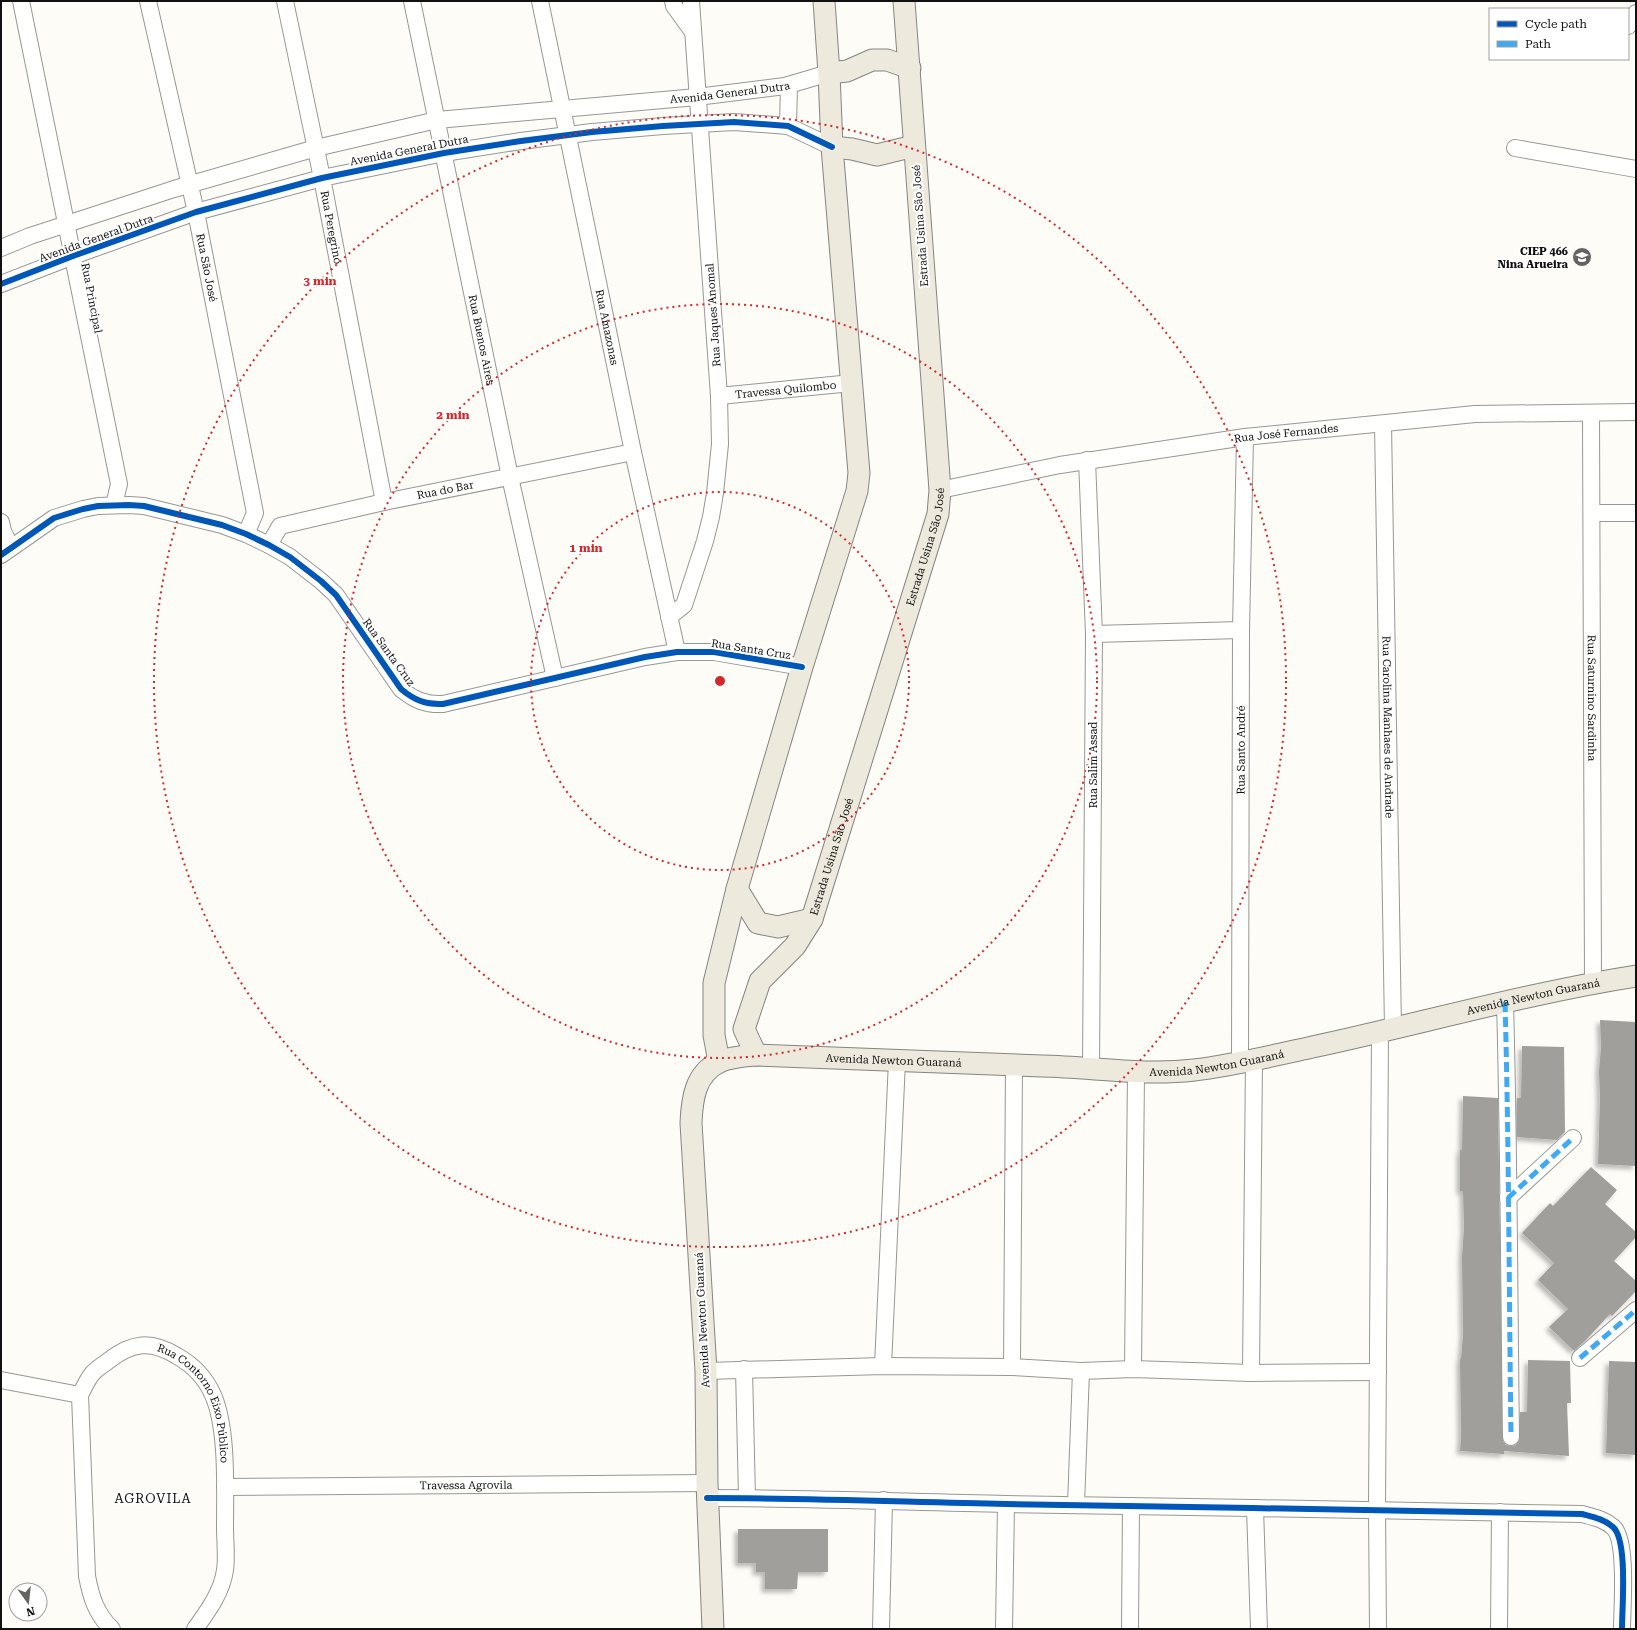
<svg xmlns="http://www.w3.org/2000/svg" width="1637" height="1630" font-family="'Roboto Serif',serif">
	<defs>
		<filter id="shadow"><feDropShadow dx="-3.5" dy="3.5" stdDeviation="2" flood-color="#0004"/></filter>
	</defs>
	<rect width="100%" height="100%" fill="#fdfcf7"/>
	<g fill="#a19f9c" filter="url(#shadow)">
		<polygon points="1600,1020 1636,1022 1636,1166 1598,1164 1600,1098 1599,1071 1601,1047"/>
		<polygon points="1522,1046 1564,1047 1565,1132 1557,1140 1517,1137 1517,1098 1521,1098"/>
		<polygon points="1463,1096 1498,1098 1503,1441 1506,1445 1511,1446 1516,1445 1519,1441 1520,1412 1527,1412 1528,1360 1570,1361 1571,1403 1567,1403 1569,1456 1504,1451 1504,1454 1460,1451 1461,1437 1460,1359 1461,1359 1463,1335 1462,1257 1464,1228 1463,1191 1460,1191 1460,1150 1462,1150"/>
		<polygon points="1591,1167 1617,1190 1605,1204 1636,1232 1636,1237 1614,1261 1636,1281 1636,1291 1612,1316 1610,1314 1586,1340 1574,1351 1549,1327 1568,1309 1538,1280 1554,1263 1522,1233 1550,1203 1553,1206"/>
		<polygon points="1609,1361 1636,1362 1636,1455 1606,1453"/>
		<polygon points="738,1529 828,1529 828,1572 798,1572 797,1589 765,1589 765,1572 756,1572 756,1563 738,1563"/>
	</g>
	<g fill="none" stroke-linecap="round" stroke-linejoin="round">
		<g stroke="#979795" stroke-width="18">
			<g id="minor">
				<polyline points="21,1 119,484 114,505"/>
				<path id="s1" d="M148 1 196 212 255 513 246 534"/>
				<path id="s2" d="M285 1 322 178 384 502"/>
				<path id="s3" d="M412 1 510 477 555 678"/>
				<path id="s4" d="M540 1 633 452 677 652"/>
				<polyline points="673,1 674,6 693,32"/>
				<polyline points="1628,26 1636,13"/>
				<polyline points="788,126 789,85"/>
				<polyline points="1515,148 1636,169"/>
				<path id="s5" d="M1 248 30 236 174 189 316 148 437 120 697 97 785 86 829 73"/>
				<polyline points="1,284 73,256 196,212 322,178 444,153 521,141 592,132 663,126 734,122 788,126 832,147"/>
				<path id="s6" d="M719 396 852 383"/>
				<path id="s7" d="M1591 413 1593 984"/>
				<path id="s8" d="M1383 424 1393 1029"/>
				<polyline points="1087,460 1094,634 1091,1069"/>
				<path id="s9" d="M940 490 1060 465 1245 437 1475 414 1636 412"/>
				<polyline points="1593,513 1636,513"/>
				<polyline points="1,522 3,531 11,548"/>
				<path id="s10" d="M269 545 280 526 384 502 633 452"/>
				<path d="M1 555 54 518 83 509 98 506 129 505 144 506 222 525 246 534 269 545 290 557 321 581 336 595 401 689C414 700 426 705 443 704L645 657 677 652H714L802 667"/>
				<polyline points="669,617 684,605 705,541 711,517 715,493 720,444 719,396 691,1"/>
				<polyline points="1094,634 1241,630"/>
				<path d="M1505 1002C1509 1147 1509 1292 1511 1437"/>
				<path id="s11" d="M1240 1063 1241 630 1245 437"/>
				<polyline points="1508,1198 1573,1138"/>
				<polyline points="1580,1358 1636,1310"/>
				<polyline points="883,1366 897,1061"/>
				<polyline points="1012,1367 1014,1065"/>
				<polyline points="744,1369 747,1498"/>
				<polyline points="1133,1369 1136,1073"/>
				<polyline points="706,1371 883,1366 1012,1367 1081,1371 1133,1369 1251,1373 1378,1372"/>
				<polyline points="1251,1373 1254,1060"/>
				<polyline points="1,1380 80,1395"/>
				<path id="s12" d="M225 1487 707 1483"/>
				<path d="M707 1498C807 1498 906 1502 1006 1504 1198 1508 1390 1509 1582 1514 1593 1517 1604 1519 1613 1527 1628 1540 1622 1608 1622 1629"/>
				<polyline points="1076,1505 1081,1371"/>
				<polyline points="1255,1508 1259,1629"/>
				<path id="s13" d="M112 1629C96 1614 91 1597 87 1576L80 1395C84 1388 87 1380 92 1374 96 1369 103 1365 108 1361 132 1342 151 1340 177 1356 193 1365 206 1379 213 1395 228 1429 225 1491 225 1528 225 1541 227 1557 225 1570 222 1592 208 1611 195 1629"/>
				<polyline points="881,1629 884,1500"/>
				<polyline points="1004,1629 1006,1504"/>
				<polyline points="1130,1629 1131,1506"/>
				<polyline points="1378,1629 1377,1509 1380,1032"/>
				<polyline points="1499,1629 1500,1512"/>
			</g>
		</g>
		<g stroke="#858482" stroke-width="23">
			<g id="major">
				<polyline points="829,73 847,71 872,60 887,60 910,68"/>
				<polyline points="832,147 852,149 877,155 914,146"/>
				<polyline points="737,889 758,923 778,927 812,919"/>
				<path id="s14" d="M756 1055 744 1029 760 981 795 946 812 919 938 514 940 490 904 1"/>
				<polyline points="719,1062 714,1035 714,983 737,889 802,667 857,491 859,473 832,147 829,73 824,1"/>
				<path id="s15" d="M713 1629 707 1483 706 1371 691 1123C692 1099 695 1074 719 1062 730 1057 744 1056 756 1055 851 1059 947 1062 1042 1066 1093 1067 1143 1076 1194 1070 1235 1065 1276 1055 1317 1046 1423 1023 1528 993 1636 976"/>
			</g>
		</g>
		<use href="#minor" stroke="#fffffe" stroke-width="16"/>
		<use href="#major" stroke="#ede9dc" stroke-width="21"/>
		<g stroke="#3fa9f5" stroke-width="5" stroke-dasharray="10 5" stroke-linecap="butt">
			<path d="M1505 1002C1509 1147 1509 1292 1511 1437"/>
			<polyline points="1508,1198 1573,1138"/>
			<polyline points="1580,1358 1636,1310"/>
		</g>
		<g stroke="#fff" stroke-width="8">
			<g id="cycleway">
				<polyline points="1,284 73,256 196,212 322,178 444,153 521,141 592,132 663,126 734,122 788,126 832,147"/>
				<path d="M1 555 54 518 83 509 98 506 129 505 144 506 222 525 246 534 269 545 290 557 321 581 336 595 401 689C414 700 426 705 443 704L645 657 677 652H714L802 667"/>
				<path d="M707 1498C807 1498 906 1502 1006 1504 1198 1508 1390 1509 1582 1514 1593 1517 1604 1519 1613 1527 1628 1540 1622 1608 1622 1629"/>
			</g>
		</g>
		<use href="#cycleway" stroke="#0057b8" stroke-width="6"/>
	</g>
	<g fill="none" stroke="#d62828" stroke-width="2" stroke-dasharray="2 4">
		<circle cx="720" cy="681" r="189"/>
		<circle cx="720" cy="681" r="377"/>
		<circle cx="720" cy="681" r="566"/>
	</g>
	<defs>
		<g id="school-disc" transform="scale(1)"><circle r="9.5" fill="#646362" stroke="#fff"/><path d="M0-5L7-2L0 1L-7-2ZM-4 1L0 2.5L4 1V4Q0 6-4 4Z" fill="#fff"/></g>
	</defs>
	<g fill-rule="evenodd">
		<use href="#school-disc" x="1582" y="257"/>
	</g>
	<g text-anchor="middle" stroke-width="4" stroke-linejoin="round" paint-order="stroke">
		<g font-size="11" fill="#111" stroke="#fff">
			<text dy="4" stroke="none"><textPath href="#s5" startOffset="749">Avenida General Dutra</textPath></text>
			<text transform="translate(409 150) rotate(-11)" y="4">Avenida General Dutra</text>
			<text transform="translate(920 226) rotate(-94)" y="4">Estrada Usina São José</text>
			<text dy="4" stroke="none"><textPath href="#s2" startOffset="231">Rua Peregrino</textPath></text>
			<text transform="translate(96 238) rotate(-20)" y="4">Avenida General Dutra</text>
			<text dy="4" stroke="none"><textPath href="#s1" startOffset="273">Rua São José</textPath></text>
			<text transform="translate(92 298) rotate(79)" y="4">Rua Principal</text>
			<text transform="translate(713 315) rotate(-94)" y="4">Rua Jaques Anomal</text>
			<text dy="4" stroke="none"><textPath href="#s4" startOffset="333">Rua Amazonas</textPath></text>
			<text dy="4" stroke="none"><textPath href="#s3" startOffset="346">Rua Buenos Aires</textPath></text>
			<text dy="4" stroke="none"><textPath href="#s6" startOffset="67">Travessa Quilombo</textPath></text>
			<text dy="4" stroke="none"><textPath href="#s9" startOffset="351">Rua José Fernandes</textPath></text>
			<text dy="4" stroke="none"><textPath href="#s10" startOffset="191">Rua do Bar</textPath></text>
			<text dy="4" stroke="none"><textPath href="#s14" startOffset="550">Estrada Usina São José</textPath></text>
			<text transform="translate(751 649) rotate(9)" y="4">Rua Santa Cruz</text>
			<text transform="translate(389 652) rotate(54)" y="4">Rua Santa Cruz</text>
			<text dy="4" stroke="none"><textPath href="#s7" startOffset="285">Rua Saturnino Sardinha</textPath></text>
			<text dy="4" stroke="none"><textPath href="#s8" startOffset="303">Rua Carolina Manhaes de Andrade</textPath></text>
			<text dy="4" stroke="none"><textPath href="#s11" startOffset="313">Rua Santo André</textPath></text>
			<text transform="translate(1093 765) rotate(-90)" y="4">Rua Salim Assad</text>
			<text dy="4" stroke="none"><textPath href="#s14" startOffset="226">Estrada Usina São José</textPath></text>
			<text dy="4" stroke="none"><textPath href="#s15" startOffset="1401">Avenida Newton Guaraná</textPath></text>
			<text dy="4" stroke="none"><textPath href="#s15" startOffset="753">Avenida Newton Guaraná</textPath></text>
			<text dy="4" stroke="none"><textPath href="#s15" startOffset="1077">Avenida Newton Guaraná</textPath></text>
			<text transform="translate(702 1320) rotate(-93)" y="4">Avenida Newton Guaraná</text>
			<text dy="4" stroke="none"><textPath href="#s13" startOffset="412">Rua Contorno Eixo Público</textPath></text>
			<text dy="4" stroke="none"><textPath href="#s12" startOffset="241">Travessa Agrovila</textPath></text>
		</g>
		<g font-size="11" font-weight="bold" fill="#111" stroke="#fff" text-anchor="end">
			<text x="1568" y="255">CIEP 466<tspan x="1568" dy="13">Nina Arueira</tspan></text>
		</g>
		<g font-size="13" letter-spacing="1" fill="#111" stroke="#fff">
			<text x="153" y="1503">AGROVILA</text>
		</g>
	</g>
	<circle cx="720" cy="681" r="6" fill="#d62828" stroke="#fff" stroke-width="2"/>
	<g font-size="12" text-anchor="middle" font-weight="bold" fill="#d62828" stroke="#fff" stroke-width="4" stroke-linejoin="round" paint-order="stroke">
		<text x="320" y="285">3 min</text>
		<text x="453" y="419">2 min</text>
		<text x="586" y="552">1 min</text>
	</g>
	<rect width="1637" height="1630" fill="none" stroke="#111111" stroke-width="4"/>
	<rect x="1489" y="8" width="140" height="52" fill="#ffffff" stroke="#a0a0a0"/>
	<rect x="1497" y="21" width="20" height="6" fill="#0057b8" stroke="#a0a0a0"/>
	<text x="1525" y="28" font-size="12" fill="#111111">Cycle path</text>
	<rect x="1497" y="41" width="20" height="6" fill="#3fa9f5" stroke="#a0a0a0"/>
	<text x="1525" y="48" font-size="12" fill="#111111">Path</text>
	<g transform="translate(28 1602) rotate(165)"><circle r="19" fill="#ffffff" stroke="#a0a0a0"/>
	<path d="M0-3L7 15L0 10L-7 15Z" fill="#646362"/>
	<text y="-6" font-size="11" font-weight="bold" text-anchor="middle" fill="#111111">N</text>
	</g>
</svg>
